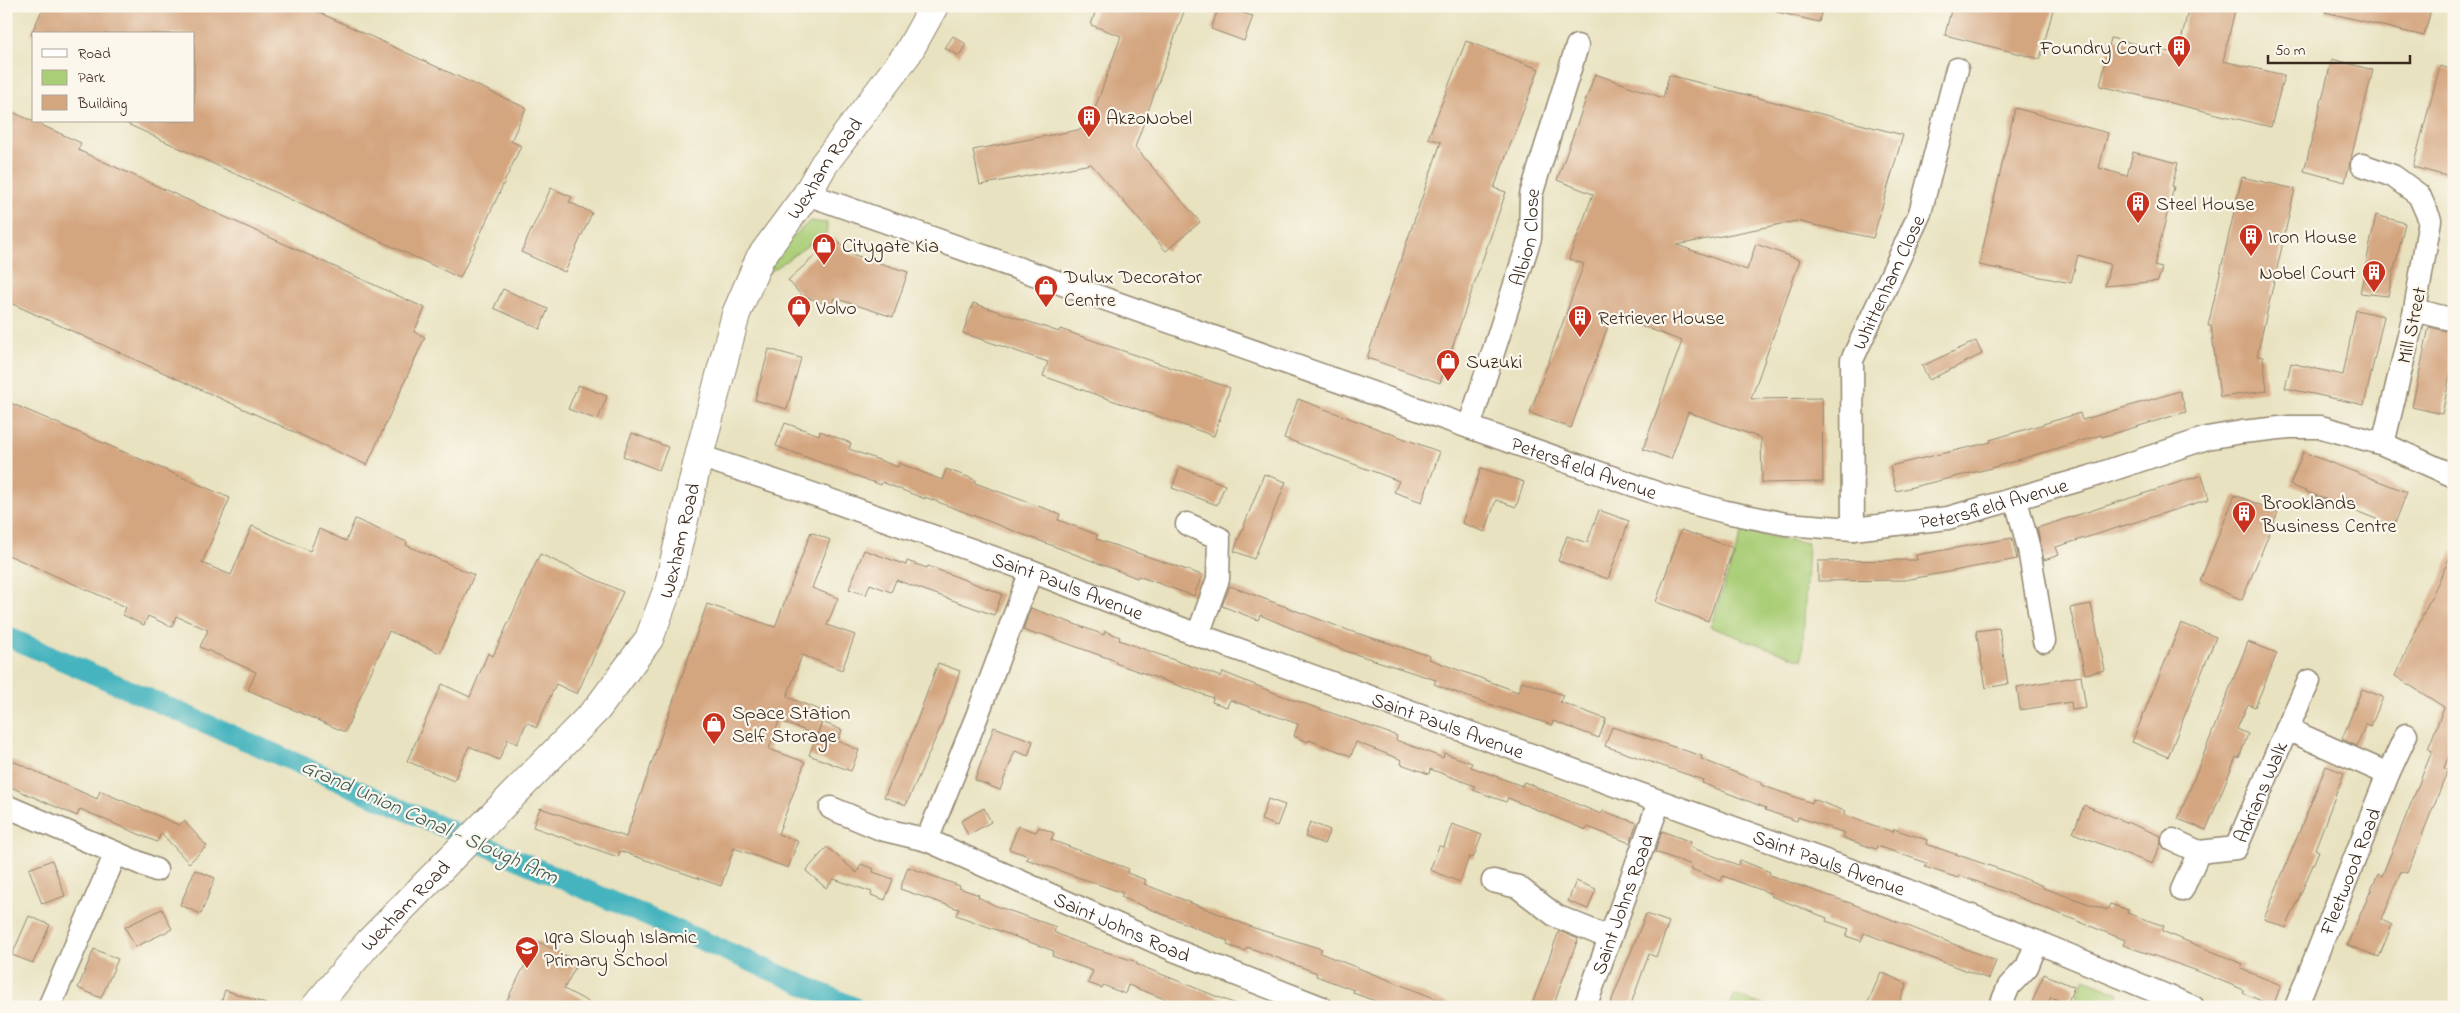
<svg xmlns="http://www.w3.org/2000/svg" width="2460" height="1013" font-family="'Indie Flower',sans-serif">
	<rect width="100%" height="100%" fill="#fbf7ec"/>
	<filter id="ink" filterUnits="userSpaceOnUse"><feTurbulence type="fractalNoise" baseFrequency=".02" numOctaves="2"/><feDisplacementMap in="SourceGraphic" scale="10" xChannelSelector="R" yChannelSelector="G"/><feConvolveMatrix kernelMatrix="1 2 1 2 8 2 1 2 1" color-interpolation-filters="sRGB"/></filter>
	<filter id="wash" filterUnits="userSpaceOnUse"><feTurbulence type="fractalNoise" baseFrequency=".0096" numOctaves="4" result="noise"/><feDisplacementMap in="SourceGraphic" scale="20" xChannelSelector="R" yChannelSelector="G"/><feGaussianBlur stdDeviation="1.12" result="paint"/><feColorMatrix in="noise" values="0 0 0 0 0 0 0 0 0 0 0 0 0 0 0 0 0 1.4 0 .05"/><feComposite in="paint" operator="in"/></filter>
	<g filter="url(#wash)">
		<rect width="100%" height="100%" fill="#e8e2c0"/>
		<g fill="#aace77" stroke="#727c4a">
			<polygon points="810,221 827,223 827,232 767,274 786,243"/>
			<polygon points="1742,532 1808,543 1802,660 1710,627"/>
			<polygon points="2084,979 2119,993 2114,1007 2072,1007"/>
			<polygon points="1734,995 1768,1007 1730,1007"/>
		</g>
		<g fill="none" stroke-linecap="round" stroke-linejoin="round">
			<polyline stroke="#45b4be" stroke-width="20" points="6,636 854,1007"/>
		</g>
		<g id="blocks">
			<g fill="#d4a680">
				<polygon points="44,6 305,6 526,108 511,141 521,146 460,278 121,121 194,121 194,34 31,34"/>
				<polygon points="1097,6 1186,6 1135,147 1200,222 1166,251 1091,164 980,185 973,150 1088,128 1121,36 1091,25"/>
				<polygon points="1219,6 1253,16 1244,41 1211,29"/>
				<polygon points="1777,6 1823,6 1819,22 1777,12"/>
				<polygon points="1952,6 2054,6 2040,59 1945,35"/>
				<polygon points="2189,6 2236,6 2223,61 2284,75 2271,127 2100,86 2111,38 2178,54"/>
				<polygon points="2326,6 2432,6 2424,36 2325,12"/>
				<polygon points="953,36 966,44 959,56 945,48"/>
				<polygon points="1466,41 1539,69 1494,188 1506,192 1440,383 1367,358 1441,142 1428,138"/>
				<polygon points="2332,59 2373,70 2345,182 2304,171"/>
				<polygon points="2440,66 2454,70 2454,178 2413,167"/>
				<polygon points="1595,74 1663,98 1669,75 1903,135 1873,238 1796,221 1677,245 1747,270 1756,244 1800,260 1751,399 1822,398 1823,482 1762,483 1761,438 1688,412 1671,459 1643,449 1682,341 1612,315 1571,428 1530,413 1584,264 1569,259 1593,194 1557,180"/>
				<polygon points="2015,108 2108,133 2099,168 2127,176 2133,152 2178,163 2172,186 2174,187 2154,266 2162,268 2158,281 2105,286 2110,264 2078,255 2071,283 1979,265"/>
				<polygon points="6,109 81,143 78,150 425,308 414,332 425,337 367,465 6,301"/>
				<polygon points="2242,177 2295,189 2257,356 2263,357 2267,391 2220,397 2211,326 2208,326"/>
				<polygon points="551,188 572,197 569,202 592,213 565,272 521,252"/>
				<polygon points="2376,215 2405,223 2388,296 2360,293"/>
				<polygon points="835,238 848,253 908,272 893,317 834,298 831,306 801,295 788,280"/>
				<polygon points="503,289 548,309 540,329 494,308"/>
				<polygon points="973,303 1059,332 1060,329 1230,388 1214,436 1043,376 1048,362 963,333"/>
				<polygon points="2356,310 2384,316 2364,405 2285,388 2291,363 2343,375"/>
				<polygon points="2429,327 2454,333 2454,357 2442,414 2412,407"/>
				<polygon points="1976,341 1982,354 1929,380 1922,366"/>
				<polygon points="769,349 801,358 787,409 755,400"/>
				<polygon points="578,385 607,396 598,420 568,409"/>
				<polygon points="2180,391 2186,412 2102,437 2101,435 1988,469 1896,491 1890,466 1991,442 1990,440 2080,413 2082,420"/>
				<polygon points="1298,399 1440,452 1422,502 1394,492 1399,481 1284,438"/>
				<polygon points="6,401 230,498 202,563 231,575 252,526 310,551 319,529 346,541 355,519 407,542 406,545 474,575 440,653 389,631 345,732 248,690 256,672 200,647 208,630 176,616 172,627 148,616 144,625 123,615 126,607 6,554"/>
				<polygon points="785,423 819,435 820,431 851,443 849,449 898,467 899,463 942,480 946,469 976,480 975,483 1060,514 1058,520 1098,535 1096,539 1202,575 1194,596 1138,576 1137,578 925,497 925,499 882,482 881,485 776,446"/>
				<polygon points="632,433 668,447 659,470 623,456"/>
				<polygon points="2303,452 2407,492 2394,526 2290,485"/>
				<polygon points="1180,467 1225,485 1217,505 1172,488"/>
				<polygon points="1481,468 1524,482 1516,507 1496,500 1485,532 1462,523"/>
				<polygon points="1264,474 1286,482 1254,559 1234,551"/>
				<polygon points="2202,475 2209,499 2056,547 2059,555 2044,560 2037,528"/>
				<polygon points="2235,495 2278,512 2242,600 2200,581"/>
				<polygon points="1599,510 1629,521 1608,579 1558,561 1567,536 1587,543"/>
				<polygon points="1681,530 1734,548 1708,621 1656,602"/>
				<polygon points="811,532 830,540 812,588 838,598 827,625 855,635 842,670 802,655 787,697 825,712 817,735 779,721 769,749 805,762 778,834 798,841 788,868 734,848 721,886 620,851 618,857 533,827 540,808 626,837 707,604 775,627"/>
				<polygon points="2012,538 2017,559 1905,580 1818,581 1818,561 1917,560 1916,555"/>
				<polygon points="2454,548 2454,743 2444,768 2448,770 2417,848 2407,873 2401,871 2382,920 2392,925 2379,957 2347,945 2378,874 2382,876 2432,751 2428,749 2444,707 2395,676"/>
				<polygon points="864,550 906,565 907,561 927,568 928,566 1002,594 994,615 896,580 891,592 870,584 866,595 849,589"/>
				<polygon points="540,554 623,592 577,694 556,684 536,728 527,722 517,744 508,739 499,760 469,746 454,781 407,761 442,684 470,697 488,653 493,656"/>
				<polygon points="1230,586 1353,632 1430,656 1429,659 1518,692 1522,681 1563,695 1560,702 1606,719 1599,738 1553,721 1552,725 1468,697 1434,684 1436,680 1346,651 1260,615 1258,620 1222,606"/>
				<polygon points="2091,604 2105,670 2085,674 2070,608"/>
				<polygon points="1031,608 1104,635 1105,631 1120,637 1119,640 1221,677 1223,672 1280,695 1397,736 1396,740 1443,758 1444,753 1472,763 1471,767 1522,786 1524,782 1601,814 1603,811 1637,823 1630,843 1588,827 1586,830 1508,798 1506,802 1473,790 1475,786 1430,769 1429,774 1401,764 1402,760 1356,742 1351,756 1309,740 1308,742 1294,736 1298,724 1230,700 1227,707 1212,702 1213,698 1115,663 1116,661 1038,633 1037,635 1023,630"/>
				<polygon points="2181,623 2216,637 2168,757 2132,742"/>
				<polygon points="1999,628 2008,684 1986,688 1976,631"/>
				<polygon points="2248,642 2277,653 2255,707 2248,704 2237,729 2248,734 2239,758 2236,757 2206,830 2178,819"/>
				<polygon points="938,663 960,671 941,726 906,805 884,797 909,742"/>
				<polygon points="2081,676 2086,708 2072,710 2071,702 2020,710 2017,687"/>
				<polygon points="2362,689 2383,697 2371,726 2366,724 2357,746 2342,739"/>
				<polygon points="822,722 842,730 838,741 859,750 851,771 809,755"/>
				<polygon points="994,727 1033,741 1028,756 1015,751 1000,790 975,780"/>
				<polygon points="1612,727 1702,756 1701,759 1762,783 1761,785 1812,803 1813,799 1845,811 1844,815 1893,832 1894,829 1927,840 1926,844 2008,872 2043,886 2043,888 2107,910 2110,904 2128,910 2127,913 2164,926 2162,931 2243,964 2241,969 2281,985 2273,1006 2243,993 2244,990 2195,970 2123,945 2125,940 2005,892 1959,875 1958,878 1925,867 1927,863 1877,846 1876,849 1843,838 1845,833 1798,817 1797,821 1765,810 1766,808 1702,783 1703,780 1605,746"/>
				<polygon points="6,758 97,799 100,791 179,825 184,821 207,846 189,863 161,833 157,842 80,809 77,816 6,785"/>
				<polygon points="2326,766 2344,773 2315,849 2319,851 2286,928 2264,919"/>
				<polygon points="1268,799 1285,805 1277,826 1261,820"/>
				<polygon points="2084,805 2161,836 2161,843 2152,864 2073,833"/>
				<polygon points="984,808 991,822 968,835 961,821"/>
				<polygon points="1310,822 1330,830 1324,844 1305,837"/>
				<polygon points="1452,824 1482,835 1473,858 1469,857 1460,882 1430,870 1439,846 1444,847"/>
				<polygon points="1018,826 1036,832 1039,827 1054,833 1051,840 1129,869 1127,873 1146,880 1144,884 1254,928 1322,949 1320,953 1452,1005 1452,1007 1392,1007 1353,993 1354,990 1316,976 1317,973 1270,955 1247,947 1245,951 1227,945 1228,941 1121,897 1123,893 1026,859 1028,856 1009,849"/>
				<polygon points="1662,831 1691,842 1690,847 1738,865 1740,860 1770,872 1769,875 1850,903 1996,961 1989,979 1864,933 1861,941 1846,936 1849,929 1826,921 1827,918 1771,896 1772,894 1723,876 1721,881 1691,869 1692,865 1655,852"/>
				<polygon points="827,847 857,873 861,864 874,869 873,872 893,879 885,900 871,895 872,892 834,879 826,888 806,871"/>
				<polygon points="52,860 65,896 42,904 29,869"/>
				<polygon points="908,867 960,886 959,888 979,895 978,897 996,906 1056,927 1054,932 1073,941 1137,962 1136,964 1238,1005 1238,1007 1186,1007 1128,985 1125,994 1103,985 1102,988 1088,983 1093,971 1052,956 1054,951 956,915 959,909 900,889"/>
				<polygon points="195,870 215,878 201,914 180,905"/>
				<polygon points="1576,881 1596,889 1588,909 1568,901"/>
				<polygon points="162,909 172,929 135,947 125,927"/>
				<polygon points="1646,914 1669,922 1656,957 1649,954 1630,1007 1609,1007"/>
				<polygon points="29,916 50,925 33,963 12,955"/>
				<polygon points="1559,931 1578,939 1564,976 1553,1007 1531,1007"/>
				<polygon points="537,941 578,962 564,989 598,1007 516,1007 506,1002"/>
				<polygon points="94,949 118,959 101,998 78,988"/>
				<polygon points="1881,972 1907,984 1897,1007 1866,1007"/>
				<polygon points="2044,974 2074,987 2067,1004 2051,997 2047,1007 2030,1007"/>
				<polygon points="225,990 266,1004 265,1007 220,1007"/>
			</g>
		</g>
	</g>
	<g filter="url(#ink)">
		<use href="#blocks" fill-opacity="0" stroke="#92866f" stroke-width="1"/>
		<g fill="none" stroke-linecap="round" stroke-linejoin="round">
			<g stroke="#92866f" stroke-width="25">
				<g id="minor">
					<polyline points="2362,165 2393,176 2419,195 2430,220 2415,310 2383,444 2454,476"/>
					<path id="s1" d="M807 194 1662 495 1726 512 1786 524 1853 529 1948 518 2090 477 2207 438 2242 432 2289 427H2321L2383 444"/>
					<polyline points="2415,310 2454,320"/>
					<path id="s2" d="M1469 427 1530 238 1531 195 1577 46"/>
					<path id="s3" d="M699 456 787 485 1031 571 1198 635 1906 890 2037 942 2193 1007"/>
					<polyline points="2016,500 2029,549 2044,641"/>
					<polyline points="1187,524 1219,538 1218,579 1198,635"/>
					<path id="s4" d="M1853 529 1852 360 1920 213 1957 69"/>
					<polyline points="2287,729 2309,681"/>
					<polyline points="6,806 156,870"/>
					<path id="s5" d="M831 808 881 829 927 840 1174 950 1320 1007"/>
					<polyline points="927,840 977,716 1031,571"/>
					<polyline points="2173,840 2199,852"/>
					<polyline points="1493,881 1518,887 1556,916 1610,938"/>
					<path id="s6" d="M2182 890 2199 852 2236 848 2287 729 2388 774"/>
					<polyline points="49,1007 116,853"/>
					<path id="s7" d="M1585 1007 1659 802"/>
					<polyline points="2000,1007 2009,986 2027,967 2037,942"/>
					<path id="s8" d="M2296 1007 2388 774 2406 735"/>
				</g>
			</g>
			<g stroke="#92866f" stroke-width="30">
				<g id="tertiary">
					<path id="s9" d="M315 1007 369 942 597 709 649 639 668 588 699 456 736 314 760 258 807 194 824 164 908 53 934 6"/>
				</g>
			</g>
			<use href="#minor" stroke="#fff" stroke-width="22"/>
			<use href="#tertiary" stroke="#fff" stroke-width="28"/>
		</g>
	</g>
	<defs>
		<g id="building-pin" transform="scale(1.25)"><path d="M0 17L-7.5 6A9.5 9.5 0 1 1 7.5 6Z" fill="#c8321e" stroke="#fbf7ec"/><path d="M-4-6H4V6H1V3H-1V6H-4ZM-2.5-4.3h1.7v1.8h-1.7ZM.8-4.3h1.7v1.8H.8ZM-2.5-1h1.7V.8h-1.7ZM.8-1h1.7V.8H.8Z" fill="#fff"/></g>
		<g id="shop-pin" transform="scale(1.25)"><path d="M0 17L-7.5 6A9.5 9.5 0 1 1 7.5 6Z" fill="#c8321e" stroke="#fbf7ec"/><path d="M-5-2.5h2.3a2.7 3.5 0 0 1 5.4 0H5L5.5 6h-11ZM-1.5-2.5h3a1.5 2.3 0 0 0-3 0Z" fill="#fff"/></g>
		<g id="school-pin" transform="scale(1.25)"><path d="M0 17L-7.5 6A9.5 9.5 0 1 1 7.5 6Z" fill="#c8321e" stroke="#fbf7ec"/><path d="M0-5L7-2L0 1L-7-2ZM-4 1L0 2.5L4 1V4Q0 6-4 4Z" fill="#fff"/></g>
	</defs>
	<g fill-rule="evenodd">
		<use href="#building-pin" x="2179" y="47"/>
		<use href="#building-pin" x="1089" y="117"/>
		<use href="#building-pin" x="2138" y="203"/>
		<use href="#building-pin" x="2251" y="236"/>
		<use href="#shop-pin" x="824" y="245"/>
		<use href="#building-pin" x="2374" y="272"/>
		<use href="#shop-pin" x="1046" y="287"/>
		<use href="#shop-pin" x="799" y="307"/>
		<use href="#building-pin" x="1580" y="317"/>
		<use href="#shop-pin" x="1448" y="361"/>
		<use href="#building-pin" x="2244" y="513"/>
		<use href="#shop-pin" x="714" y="724"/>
		<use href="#school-pin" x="527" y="948"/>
	</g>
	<g text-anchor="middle" stroke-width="4.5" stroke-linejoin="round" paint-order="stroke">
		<g font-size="20" fill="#3b2a1e" stroke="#fbf7ec" text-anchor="start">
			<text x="2162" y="54" text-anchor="end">Foundry Court</text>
			<text x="1106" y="124">AkzoNobel</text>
			<text x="2156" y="210">Steel House</text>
			<text x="2268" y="243">Iron House</text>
			<text x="842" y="252">Citygate Kia</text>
			<text x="2356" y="279" text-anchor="end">Nobel Court</text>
			<text x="1064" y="283">Dulux Decorator<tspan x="1064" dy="23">Centre</tspan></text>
			<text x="816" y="314">Volvo</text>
			<text x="1598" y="324">Retriever House</text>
			<text x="1466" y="368">Suzuki</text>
			<text x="2262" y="509">Brooklands<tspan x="2262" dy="23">Business Centre</tspan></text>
			<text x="732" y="719">Space Station<tspan x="732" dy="23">Self Storage</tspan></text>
			<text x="544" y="943">Iqra Slough Islamic<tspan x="544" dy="23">Primary School</tspan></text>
		</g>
		<g font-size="20" fill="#3b2a1e" stroke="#fbf7ec">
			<text dy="7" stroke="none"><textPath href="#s9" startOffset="1006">Wexham Road</textPath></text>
			<text dy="7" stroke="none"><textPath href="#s2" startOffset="199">Albion Close</textPath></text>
			<text dy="7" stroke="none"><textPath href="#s4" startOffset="255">Whittenham Close</textPath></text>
			<text transform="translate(2411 325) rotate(-78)" y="7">Mill Street</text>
			<text dy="7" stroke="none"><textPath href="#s1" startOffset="824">Petersfield Avenue</textPath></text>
			<text dy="7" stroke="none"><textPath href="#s1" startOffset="1244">Petersfield Avenue</textPath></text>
			<text dy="7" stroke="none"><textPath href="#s9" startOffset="601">Wexham Road</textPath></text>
			<text dy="7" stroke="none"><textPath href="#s3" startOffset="391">Saint Pauls Avenue</textPath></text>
			<text dy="7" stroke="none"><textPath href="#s3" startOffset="796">Saint Pauls Avenue</textPath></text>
			<text dy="7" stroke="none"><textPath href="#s6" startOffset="140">Adrians Walk</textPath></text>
			<text dy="7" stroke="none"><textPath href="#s3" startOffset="1201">Saint Pauls Avenue</textPath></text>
			<text dy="7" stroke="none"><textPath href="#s8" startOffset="146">Fleetwood Road</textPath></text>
			<text dy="7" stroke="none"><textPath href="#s7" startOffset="109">Saint Johns Road</textPath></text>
			<text dy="7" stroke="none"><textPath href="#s9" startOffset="136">Wexham Road</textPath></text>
			<text dy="7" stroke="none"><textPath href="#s5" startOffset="315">Saint Johns Road</textPath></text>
		</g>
		<g font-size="21" font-style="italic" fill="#3e5a56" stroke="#fbf7ec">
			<text transform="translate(430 821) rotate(24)" y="7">Grand Union Canal - Slough Arm</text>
		</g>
	</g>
	<rect width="2460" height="1013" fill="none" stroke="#fbf7ec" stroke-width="25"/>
	<rect x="32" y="32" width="162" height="90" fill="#fbf7ec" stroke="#aea59a"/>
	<rect x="42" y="49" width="25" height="8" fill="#ffffff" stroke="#aea59a"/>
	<text x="78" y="58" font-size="15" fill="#3b2a1e">Road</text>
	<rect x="42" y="70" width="25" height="15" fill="#aace77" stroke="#aea59a"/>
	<text x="78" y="82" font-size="15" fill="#3b2a1e">Park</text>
	<rect x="42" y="95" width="25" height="15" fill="#d4a680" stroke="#aea59a"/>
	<text x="78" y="108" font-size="15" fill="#3b2a1e">Building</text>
	<path d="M2268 55v8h142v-8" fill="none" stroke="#3b2a1e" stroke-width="2.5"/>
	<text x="2275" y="55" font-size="15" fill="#3b2a1e" stroke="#fbf7ec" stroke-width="4" paint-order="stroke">50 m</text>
</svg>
